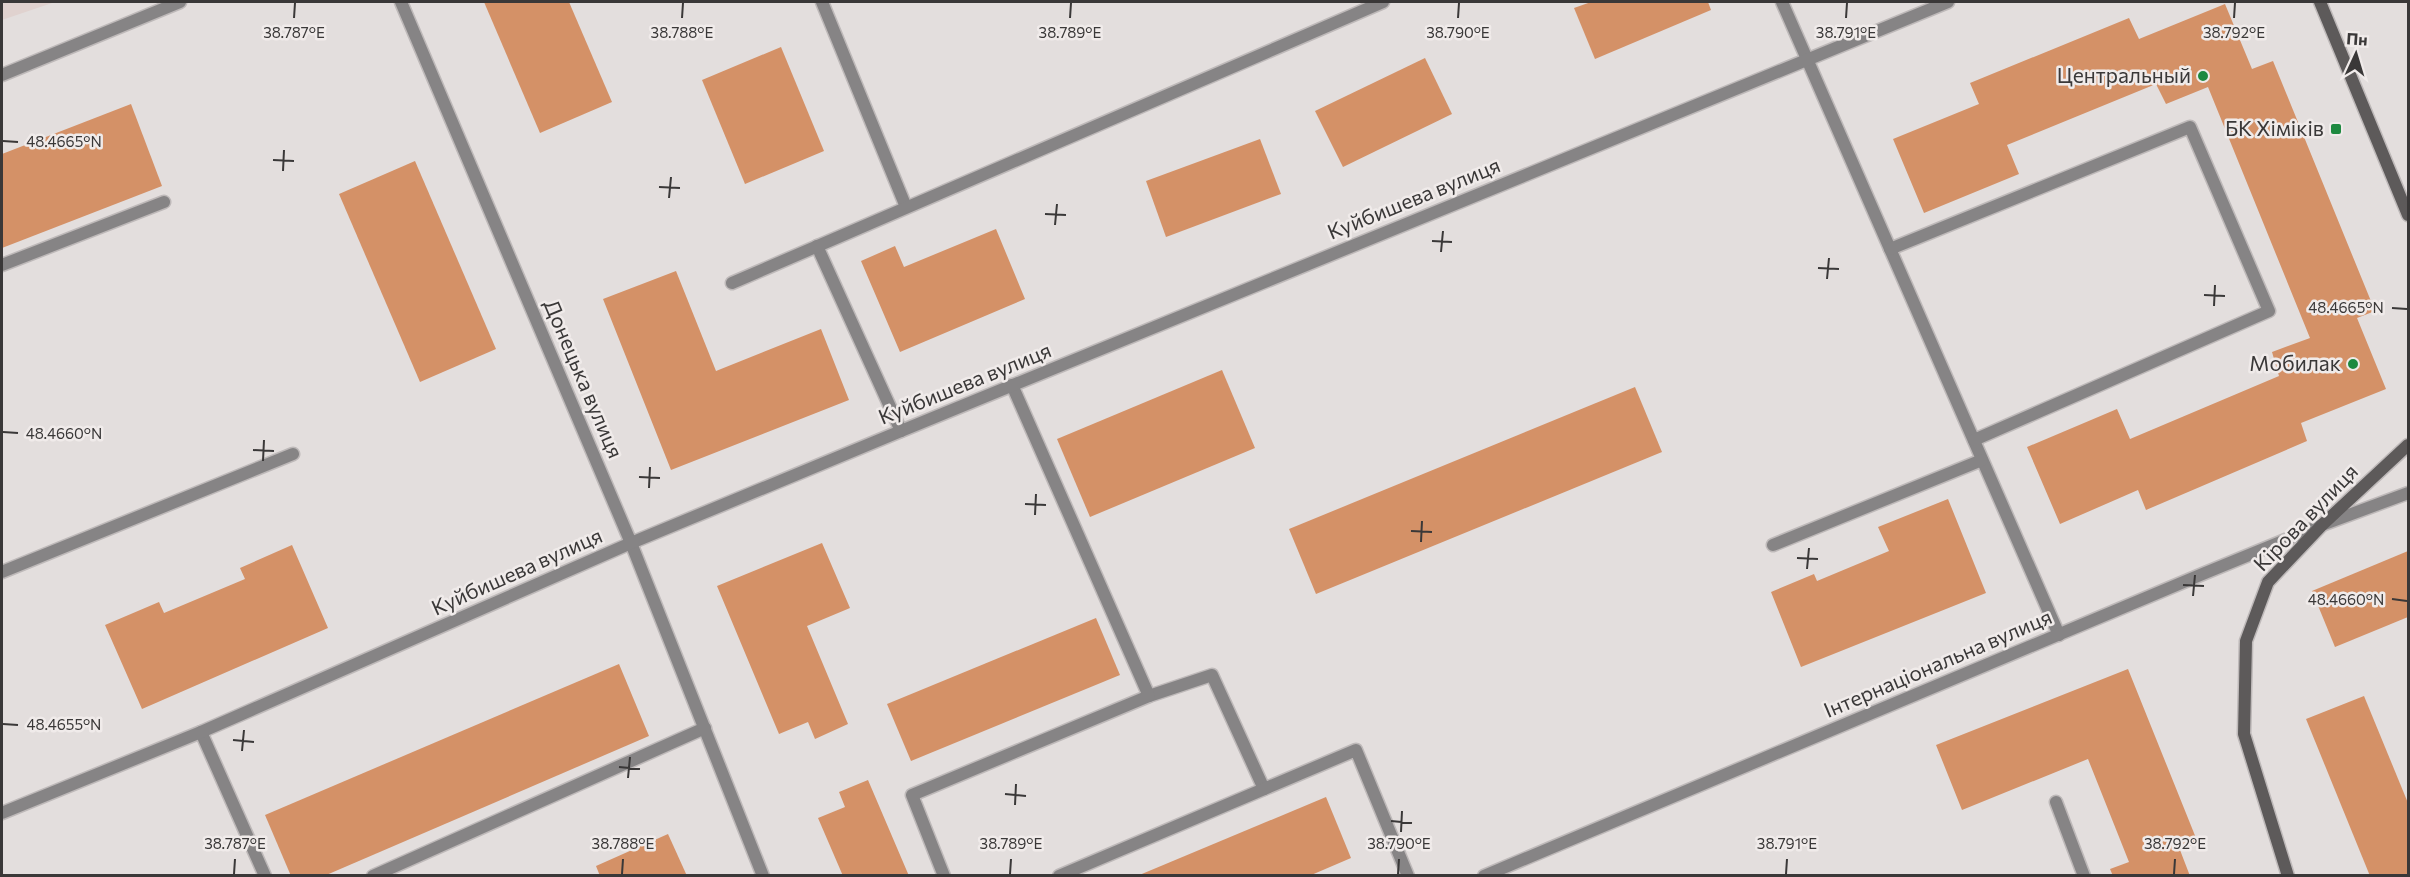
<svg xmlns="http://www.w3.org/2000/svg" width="2410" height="877" font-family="Commissioner,sans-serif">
	<rect width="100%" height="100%" fill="#e3dedd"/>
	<polygon fill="#e0d2cf" points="2,2 55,2 2,20"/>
	<g fill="#d49167">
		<polygon points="484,2 569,2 612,102 540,133"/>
		<polygon points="1591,2 1708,2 1711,10 1595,59 1574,8"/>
		<polygon points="2225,4 2252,69 2273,61 2375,311 2357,318 2386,389 2301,423 2307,441 2146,510 2138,490 2060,524 2027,447 2117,409 2130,439 2279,376 2272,352 2310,338 2208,87 2166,104 2156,84 2007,145 2019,174 1924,213 1893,139 1979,104 1970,83 2129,18 2139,39"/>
		<polygon points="781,47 824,151 745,184 702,80"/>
		<polygon points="1425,58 1452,114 1343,167 1315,111"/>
		<polygon points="131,104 162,186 2,248 2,154"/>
		<polygon points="1260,139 1281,194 1166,237 1146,181"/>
		<polygon points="415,161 496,349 420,382 339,194"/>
		<polygon points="996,229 1025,299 900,352 861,261 895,246 904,267"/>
		<polygon points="676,271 716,371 821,329 849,400 671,470 603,299"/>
		<polygon points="1222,370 1255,448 1090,517 1057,439"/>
		<polygon points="1635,387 1662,452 1316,594 1289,529"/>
		<polygon points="1948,499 1986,593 1801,667 1771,592 1814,574 1817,581 1889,551 1878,527"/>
		<polygon points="822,543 850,608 807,626 848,724 815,739 808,722 779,734 717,586"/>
		<polygon points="292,545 328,628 142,709 105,625 159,602 164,613 245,579 240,568"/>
		<polygon points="2408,551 2408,617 2335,647 2312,591"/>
		<polygon points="1096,618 1120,675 911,761 887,704"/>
		<polygon points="619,664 649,736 324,876 291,876 265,815"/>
		<polygon points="2128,669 2198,843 2180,850 2190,876 2113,876 2110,869 2129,862 2088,759 1962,810 1936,745"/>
		<polygon points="2364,696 2408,803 2408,876 2370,876 2306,719"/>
		<polygon points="868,780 909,876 843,876 818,818 845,807 839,792"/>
		<polygon points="1326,797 1351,858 1309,876 1137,876"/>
		<polygon points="668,834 687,876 600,876 596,866"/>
	</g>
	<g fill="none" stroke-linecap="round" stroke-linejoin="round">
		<g stroke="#beb9b9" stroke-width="15">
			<g id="lane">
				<polyline points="822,2 906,207"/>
				<polyline points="1782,2 2059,635"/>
				<polyline points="817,246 901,431"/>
				<polyline points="1890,249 2190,127 2269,311 1974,440"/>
				<polyline points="2,265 164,202"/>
				<polyline points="732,283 1383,2"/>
				<polyline points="1773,545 1982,460"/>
				<polyline points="2,572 293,454"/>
				<polyline points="1149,696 1212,675 1264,789"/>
				<polyline points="201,732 265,876"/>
				<polyline points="2056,802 2084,876"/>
				<polyline points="373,876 705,728"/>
				<polyline points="944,876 912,795 1149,696 1012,385"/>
				<polyline points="1059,876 1356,750 1408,876"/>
			</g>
		</g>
		<g stroke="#beb9b9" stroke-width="15">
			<g id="street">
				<polyline points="401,2 631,543 763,876"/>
				<polyline points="2,75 180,2"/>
				<polyline points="2,813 201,732 631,543 901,431 1948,2"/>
				<polyline points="1484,876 2205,573 2322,525 2408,493"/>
			</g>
		</g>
		<g stroke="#beb9b9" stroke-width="15">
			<g id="secondary">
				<polyline points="2320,2 2408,215"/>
				<polyline points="2288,876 2244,734 2246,641 2268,582 2322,525 2408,445"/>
			</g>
		</g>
		<use href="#lane" stroke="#868485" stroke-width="12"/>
		<use href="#street" stroke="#868485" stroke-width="12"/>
		<use href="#secondary" stroke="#5d5a5a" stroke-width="12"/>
	</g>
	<path fill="none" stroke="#3a3838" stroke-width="2" d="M294 18 295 3M682 18 683 3M1070 18 1071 3M1458 18 1459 3M1846 18 1847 3M2234 18 2235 3M3 141 18 142M273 160 294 161M283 171 284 150M659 187 680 188M669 198 671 177M1045 214 1066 215M1055 225 1057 204M1432 241 1452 242M1441 252 1443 231M1818 268 1839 269M1827 279 1829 258M2204 295 2225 296M2214 306 2215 285M2392 308 2407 309M3 432 18 433M253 450 274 451M263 461 264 440M639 477 660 478M649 488 650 467M1025 504 1046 505M1035 515 1036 494M1411 531 1432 532M1421 542 1422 521M1797 558 1818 559M1807 569 1809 548M2183 585 2204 586M2193 596 2195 575M2392 599 2407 601M3 724 18 725M233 740 254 742M242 751 244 730M619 767 640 769M628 778 630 757M1005 794 1026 796M1015 805 1016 784M1391 821 1412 823M1401 832 1402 811M234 874 235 859M622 874 623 859M1010 874 1011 859M1398 874 1399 859M1786 874 1787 859M2174 874 2175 859"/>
	<g fill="#1e8940" stroke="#f0ebea" stroke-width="2">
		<circle cx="2203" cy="76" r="6"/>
		<rect x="2330" y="123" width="12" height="12" rx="3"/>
		<circle cx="2353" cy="364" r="6"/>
	</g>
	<g text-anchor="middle" stroke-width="5" stroke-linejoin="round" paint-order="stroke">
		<g font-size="21" fill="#3a3838" stroke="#f0ebea" text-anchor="end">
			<text x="2191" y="83">Центральный</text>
			<text x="2324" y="136">БК Хіміків</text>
			<text x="2341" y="371">Мобилак</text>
		</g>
		<g font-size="21" fill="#3a3838" stroke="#f0ebea">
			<text transform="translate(1414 199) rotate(-22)" y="7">Куйбишева вулиця</text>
			<text transform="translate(583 379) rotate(67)" y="7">Донецька вулиця</text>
			<text transform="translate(965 384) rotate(-22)" y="7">Куйбишева вулиця</text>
			<text transform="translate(2306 518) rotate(-46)" y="7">Кірова вулиця</text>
			<text transform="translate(517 572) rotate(-24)" y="7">Куйбишева вулиця</text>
			<text transform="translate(1938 664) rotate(-23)" y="7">Інтернаціональна вулиця</text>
		</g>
	</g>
	<g font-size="15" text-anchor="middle" fill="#3a3838" stroke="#f0ebea" stroke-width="5" stroke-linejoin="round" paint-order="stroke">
		<text x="294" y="38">38.787°E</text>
		<text x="682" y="38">38.788°E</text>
		<text x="1070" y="38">38.789°E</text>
		<text x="1458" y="38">38.790°E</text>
		<text x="1846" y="38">38.791°E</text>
		<text x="2234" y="38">38.792°E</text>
		<text x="64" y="147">48.4665°N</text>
		<text x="2346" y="313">48.4665°N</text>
		<text x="64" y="439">48.4660°N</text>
		<text x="2346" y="605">48.4660°N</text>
		<text x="64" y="730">48.4655°N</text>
		<text x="235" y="849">38.787°E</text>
		<text x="623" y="849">38.788°E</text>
		<text x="1011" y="849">38.789°E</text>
		<text x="1399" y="849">38.790°E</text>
		<text x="1787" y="849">38.791°E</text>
		<text x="2175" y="849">38.792°E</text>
	</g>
	<rect width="2410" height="877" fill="none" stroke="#3a3838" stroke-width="6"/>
	<g transform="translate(2356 54) rotate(4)" stroke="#f0ebea" stroke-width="4.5" paint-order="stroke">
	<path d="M0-4.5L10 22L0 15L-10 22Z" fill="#3a3838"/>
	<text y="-9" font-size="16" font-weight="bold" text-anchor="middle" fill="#3a3838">Пн</text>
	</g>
</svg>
